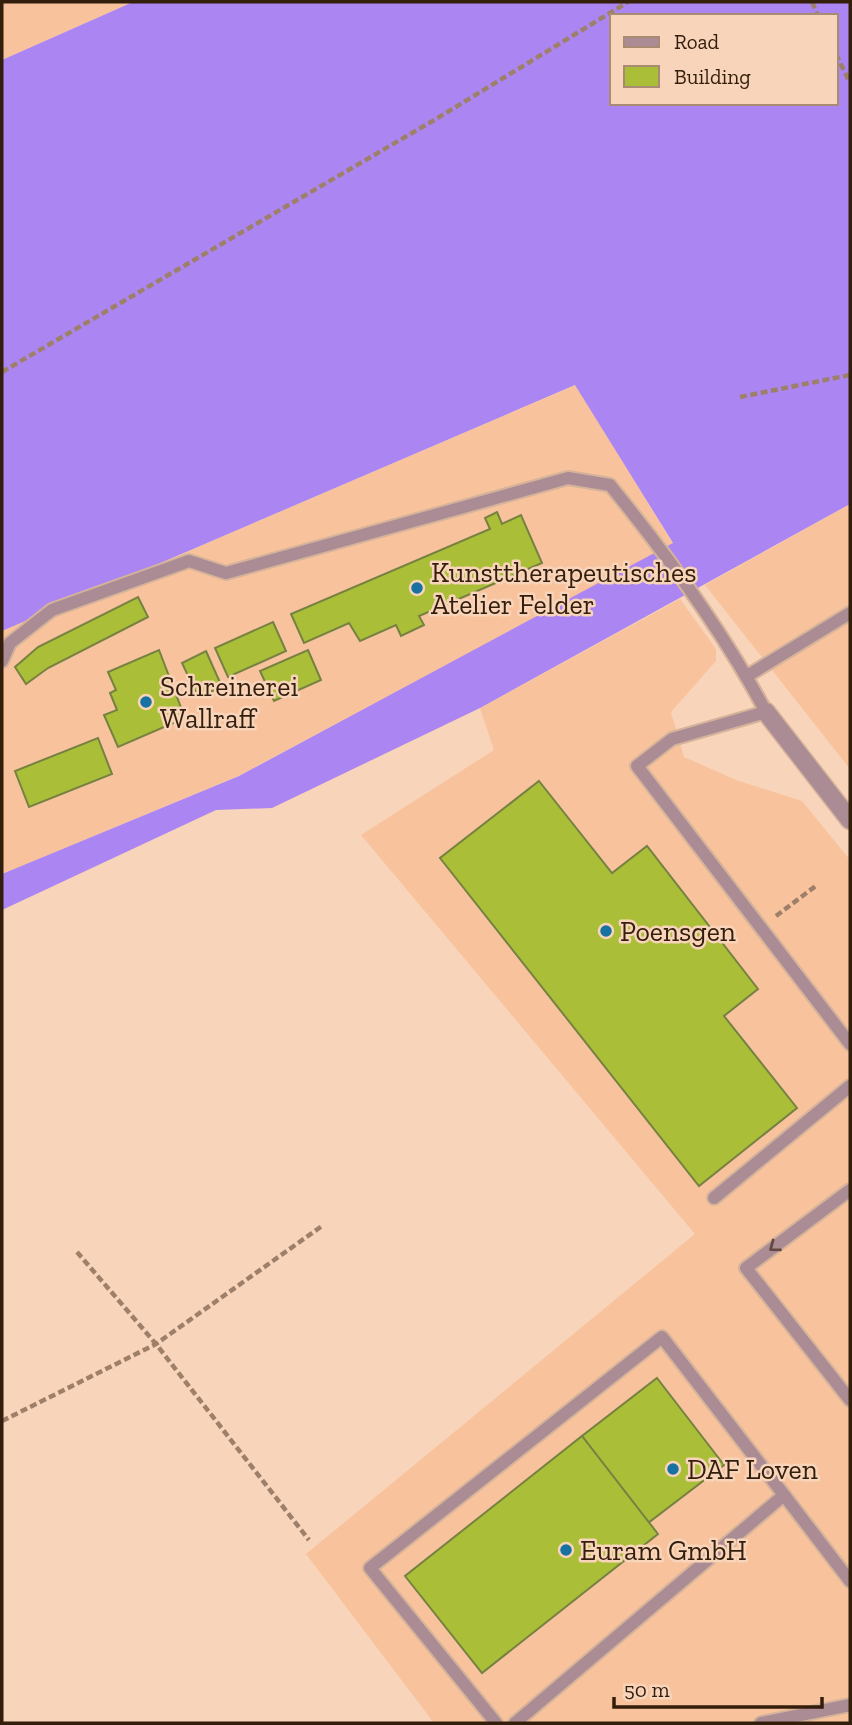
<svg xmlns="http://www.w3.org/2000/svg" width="852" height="1725" font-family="'Zilla Slab',serif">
	<rect width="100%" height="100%" fill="#f8d4ba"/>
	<g fill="#f8c39c">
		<polygon points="2,2 133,2 2,60"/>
		<polygon points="576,385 673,544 238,776 2,874 2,631"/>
		<polygon points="850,504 850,769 705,585"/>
		<polygon points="680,599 716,649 716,661 671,712 684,757 736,780 802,801 850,860 850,1723 434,1723 306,1554 695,1234 361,835 494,750 480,708"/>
	</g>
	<path fill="#ab86f2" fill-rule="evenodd" d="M133 2H850V504L480 708 272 808 216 810 2 910V874L239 776 673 543 575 385 2 631V60ZM612 16H836V103H612Z"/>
	<g fill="#aabf37" stroke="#768142" stroke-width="2">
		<polygon points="497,512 502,524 521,515 542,563 419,616 424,625 401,636 396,625 360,641 349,623 304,643 291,614 490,529 485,518"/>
		<polygon points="138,597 148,617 48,668 26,684 15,667 38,647"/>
		<polygon points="273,622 286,651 228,677 215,648"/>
		<polygon points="159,650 185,718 118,747 104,715 117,710 110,693 116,690 108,672"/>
		<polygon points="308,650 321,680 274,701 260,671"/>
		<polygon points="206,651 222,687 198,697 182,663"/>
		<polygon points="98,738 112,774 29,807 15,771"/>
		<polygon points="539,781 612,873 647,846 758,989 724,1016 797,1108 699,1186 440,858"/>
		<polygon points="657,1378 724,1465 648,1523 582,1436"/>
		<polygon points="582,1436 658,1534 482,1673 405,1576"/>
	</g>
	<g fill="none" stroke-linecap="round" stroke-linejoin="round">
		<g stroke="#d5b39a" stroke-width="16">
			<g id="lane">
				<path d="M2 661 10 643 52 610 189 561 226 573 568 478 610 485C667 555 723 631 766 712L672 739 637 766 850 1044"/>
				<polyline points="747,676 850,613"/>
				<polyline points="850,1190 746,1268 850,1400"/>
				<polyline points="714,1198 850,1086"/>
				<polyline points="784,1495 850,1581"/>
				<polyline points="496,1723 370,1568 662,1337 784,1495 515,1723"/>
				<polyline points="761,1723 850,1705"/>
			</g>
		</g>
		<g stroke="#d5b39a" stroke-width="21">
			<polyline id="street" points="766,712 850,820"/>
		</g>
		<g stroke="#9e806a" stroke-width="4.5" stroke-dasharray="7 3.5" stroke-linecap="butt">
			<polyline points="812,2 818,16"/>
			<polyline points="836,54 850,83"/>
			<polyline points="2,372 436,119 628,2"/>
			<polyline points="740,397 850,375"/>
			<polyline points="776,916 817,885"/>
			<polyline points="77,1252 156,1344 309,1540"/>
			<polyline points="2,1421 156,1344 322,1226"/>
		</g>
		<use href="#lane" stroke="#ab8c95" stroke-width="12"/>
		<use href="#street" stroke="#ab8c95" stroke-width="18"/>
	</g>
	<defs><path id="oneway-chevron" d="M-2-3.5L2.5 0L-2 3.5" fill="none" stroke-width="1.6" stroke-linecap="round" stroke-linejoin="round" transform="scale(1.75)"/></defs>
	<use stroke="#634942" href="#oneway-chevron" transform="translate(774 1247) rotate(143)"/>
	<g fill="#1772a1" stroke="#f8d4ba" stroke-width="2.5">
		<circle cx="417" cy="588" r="7"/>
		<circle cx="146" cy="702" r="7"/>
		<circle cx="606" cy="931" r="7"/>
		<circle cx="673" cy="1469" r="7"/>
		<circle cx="566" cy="1550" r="7"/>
	</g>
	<g text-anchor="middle" stroke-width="5" stroke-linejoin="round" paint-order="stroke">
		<g font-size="28" fill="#331d0b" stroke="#f8d4ba" text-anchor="start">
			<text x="431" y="582">Kunsttherapeutisches<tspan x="431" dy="32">Atelier Felder</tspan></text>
			<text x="160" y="696">Schreinerei<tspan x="160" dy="32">Wallraff</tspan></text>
			<text x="620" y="941">Poensgen</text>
			<text x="687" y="1479">DAF Loven</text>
			<text x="580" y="1560">Euram GmbH</text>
		</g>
	</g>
	<rect width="852" height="1725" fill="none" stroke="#331d0b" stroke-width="7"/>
	<rect x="610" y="14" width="228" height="91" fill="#f8d4ba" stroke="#a98b74" stroke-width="2"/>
	<rect x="624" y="37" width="35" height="10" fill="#ab8c95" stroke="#a98b74" stroke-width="2"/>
	<text x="674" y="49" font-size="21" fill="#331d0b">Road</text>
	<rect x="624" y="66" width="35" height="21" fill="#aabf37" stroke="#a98b74" stroke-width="2"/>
	<text x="674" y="84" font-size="21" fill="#331d0b">Building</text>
	<path d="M614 1697v10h208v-10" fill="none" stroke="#331d0b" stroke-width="3.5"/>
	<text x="624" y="1697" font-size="21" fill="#331d0b" stroke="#f8d4ba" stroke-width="5" paint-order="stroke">50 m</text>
</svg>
